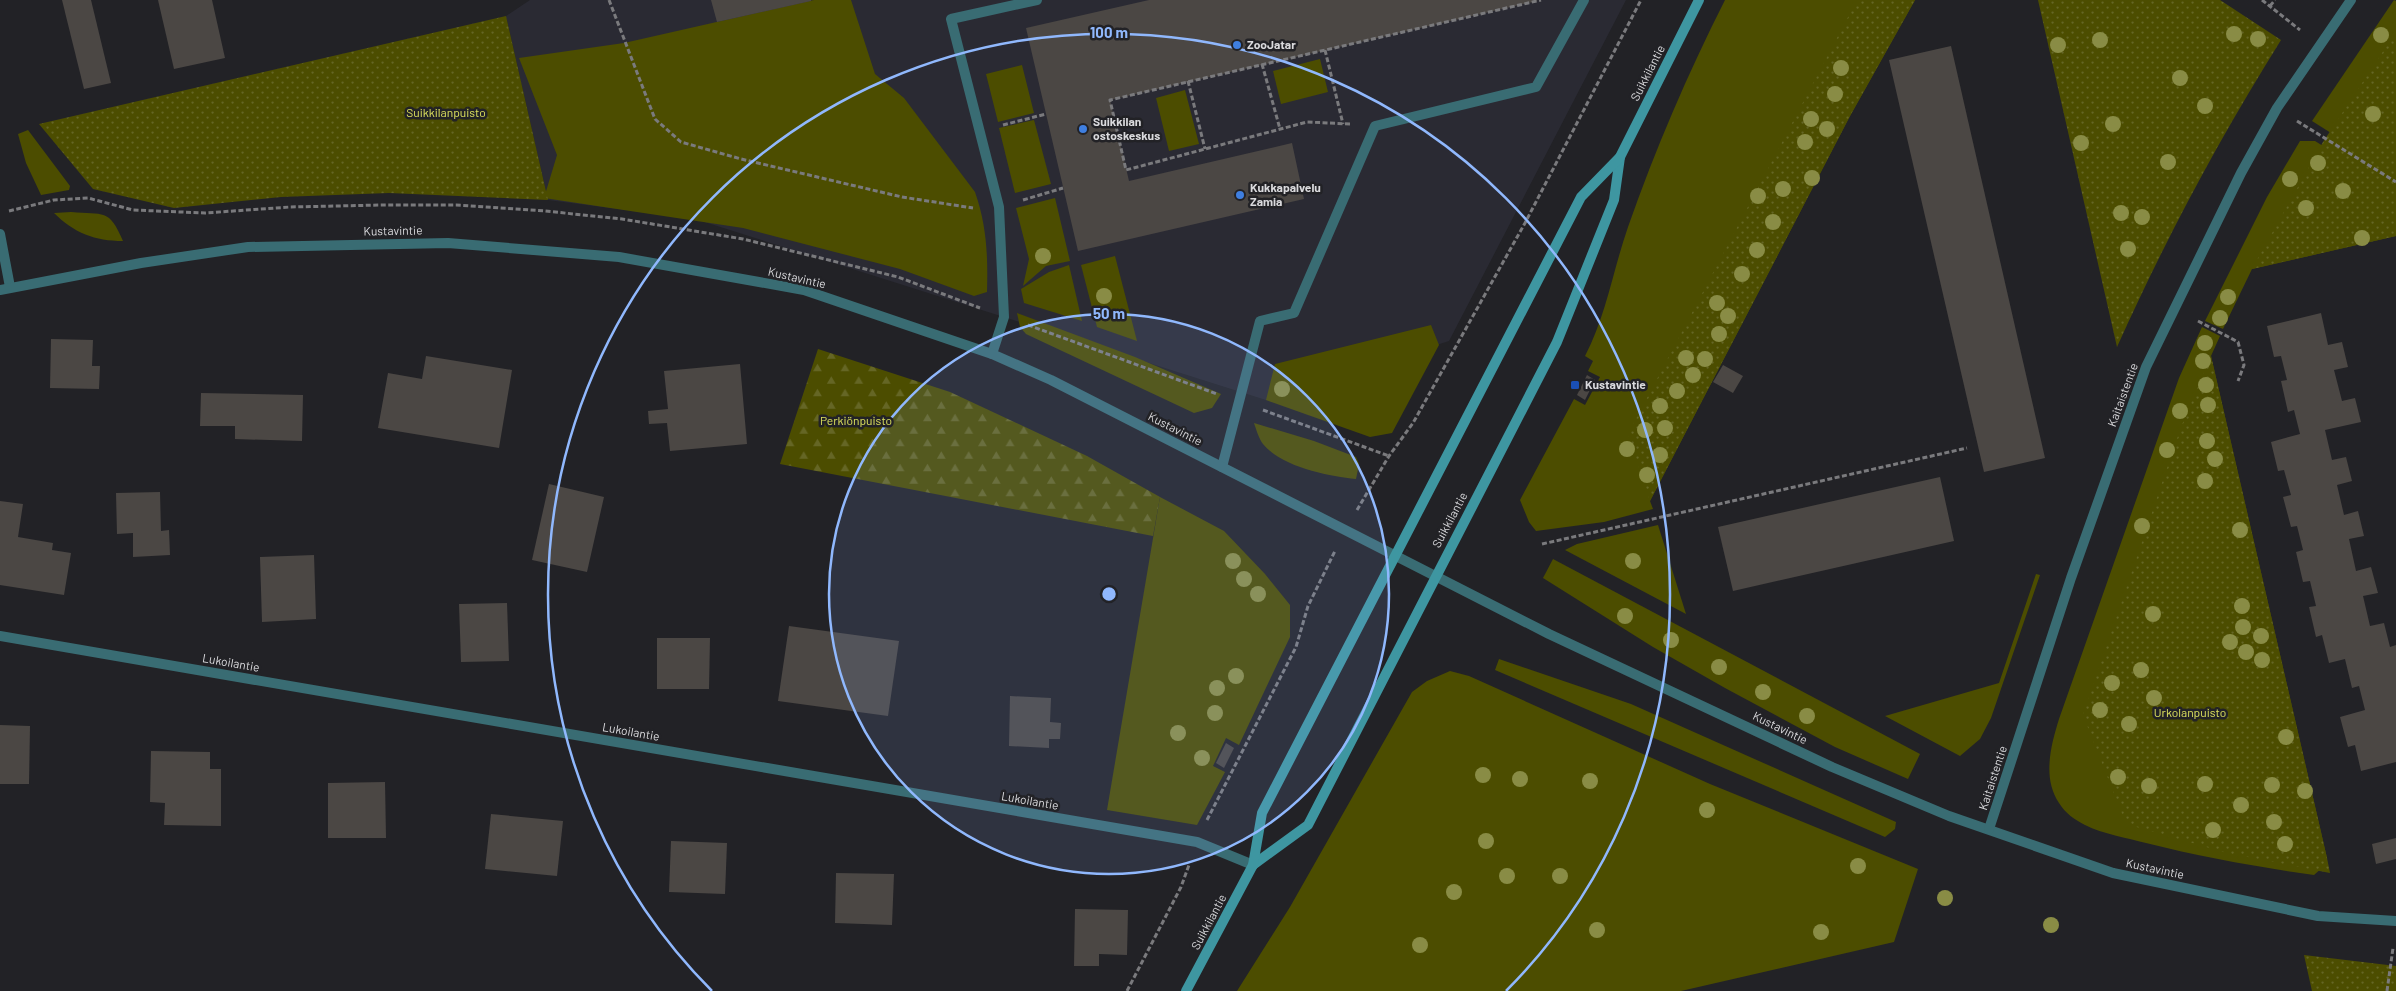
<svg xmlns="http://www.w3.org/2000/svg" width="2396" height="991" font-family="Barlow,sans-serif">
	<defs>
		<pattern id="forest-firs" width="22" height="20" patternUnits="userSpaceOnUse" patternTransform="scale(1.25)"><rect width="22" height="20" fill="#4c4d00"/><path d="M5 1l3.5 6h-7zM16 11l3.5 6h-7z" fill="#656625"/></pattern>
		<pattern id="park-dots" width="8" height="8" patternUnits="userSpaceOnUse" patternTransform="scale(1.25)"><rect width="8" height="8" fill="#4c4d00"/><path d="M2 2h.1M6 6h.1" fill="none" stroke="#656625" stroke-width="1.8" stroke-linecap="round"/></pattern>
	</defs>
	<rect width="100%" height="100%" fill="#222226"/>
	<polygon fill="#2a2a33" points="530,0 1626,0 1449,341 1266,400 695,219 548,200 506,16"/>
	<g fill="#4c4d00">
		<path d="M814 0H851L875 74 904 98 975 192C987 226 988 257 987 292L974 296 900 269 743 228 544 198 557 155 519 58 624 43Z"/>
		<path d="M1725 0H1915L1850 116 1650 501 1653 509 1604 522 1536 531 1529 522 1520 500 1574 399 1585 405 1600 377 1588 371 1593 361 1585 356C1606 316 1613 270 1628 227 1655 150 1688 73 1725 0Z"/>
		<polygon points="2394,0 2396,1 2396,174 2312,121"/>
		<polygon points="1320,59 1328,92 1281,104 1273,71"/>
		<polygon points="1022,65 1034,113 998,122 986,74"/>
		<polygon points="1185,90 1199,144 1169,151 1156,98"/>
		<polygon points="1034,120 1051,184 1015,193 999,128"/>
		<polygon points="28,130 70,186 69,190 41,195 26,163 18,134"/>
		<polygon points="2300,141 2315,141 2396,191 2396,236 2252,269 2223,329 2205,321 2267,197"/>
		<polygon points="1055,198 1070,261 1046,266 1023,286 1029,259 1016,208"/>
		<path d="M71 212C104 215 109 208 123 241 95 241 74 233 54 213Z"/>
		<polygon points="1115,256 1137,341 1097,327 1081,265"/>
		<polygon points="1069,265 1082,321 1024,303 1021,289 1049,272"/>
		<polygon points="1017,313 1135,357 1221,394 1212,408 1194,413 1026,334 1020,327"/>
		<polygon points="1431,325 1439,345 1392,433 1370,437 1266,400 1275,364"/>
		<path d="M2202 327 2220 336 2211 356 2327 858 2323 867 2314 875C2257 867 2202 857 2146 843 2127 838 2103 834 2085 825 2075 820 2065 813 2059 803 2042 778 2051 745 2059 719L2179 378Z"/>
		<path d="M1254 423 1314 441 1356 457 1359 464 1356 479C1328 476 1282 467 1263 444 1259 439 1256 429 1254 423Z"/>
		<polygon points="1160,497 1224,531 1265,574 1290,605 1290,637 1239,745 1226,738 1213,766 1225,772 1197,825 1107,810"/>
		<polygon points="1658,525 1686,614 1565,550 1577,544"/>
		<polygon points="1553,559 1920,754 1908,779 1835,747 1725,688 1653,647 1543,578"/>
		<polygon points="2036,574 2040,575 1991,718 1980,739 1960,756 1885,716 1999,683"/>
		<polygon points="1499,659 1631,704 1896,822 1895,829 1885,837 1495,670"/>
		<polygon points="1450,671 1469,676 1710,784 1918,869 1894,942 1681,991 1237,991 1290,907 1412,692 1427,681"/>
	</g>
	<polygon fill="url(#forest-firs)" points="818,349 950,392 1087,456 1160,497 1153,536 780,464"/>
	<g fill="url(#park-dots)">
		<polygon points="1857,0 1915,0 1850,116 1650,501 1628,434"/>
		<path d="M2038 0H2220L2281 40C2218 141 2166 238 2117 347Z"/>
		<polygon points="506,16 548,200 389,193 281,197 174,208 93,189 39,124"/>
		<polygon points="2396,32 2396,236 2252,269 2323,142"/>
		<polygon points="2211,356 2327,858 2330,873 2227,853 2126,824 2083,715 2181,427"/>
		<polygon points="2304,955 2396,966 2396,991 2312,991"/>
	</g>
	<g fill="#4b4744">
		<polygon points="62,0 91,0 111,83 84,89"/>
		<polygon points="158,0 212,0 225,58 174,69"/>
		<polygon points="711,0 811,0 811,1 717,22"/>
		<polygon points="1149,0 1537,0 1537,1 1110,100 1129,181 1292,143 1304,199 1078,251 1026,28"/>
		<polygon points="1951,46 2045,458 1984,472 1889,60"/>
		<polygon points="2321,313 2328,345 2342,342 2348,367 2334,370 2342,401 2355,398 2361,422 2325,430 2332,460 2346,457 2352,481 2337,485 2344,515 2358,511 2364,536 2349,539 2356,571 2371,567 2378,593 2363,596 2370,626 2384,623 2390,647 2396,645 2396,762 2361,771 2355,745 2348,747 2340,717 2365,710 2359,686 2352,688 2345,659 2329,663 2322,635 2316,637 2309,607 2316,606 2310,581 2303,582 2296,552 2303,550 2297,526 2291,527 2283,497 2291,495 2284,470 2278,471 2271,442 2300,434 2294,410 2288,412 2281,381 2287,380 2281,356 2274,357 2267,326"/>
		<polygon points="51,339 93,340 92,366 100,366 99,389 50,388"/>
		<polygon points="426,356 512,370 499,448 378,428 388,373 422,379"/>
		<polygon points="740,364 747,444 670,451 667,423 649,424 648,411 668,409 664,371"/>
		<polygon points="1723,365 1743,376 1733,393 1713,382"/>
		<polygon points="1587,375 1595,380 1585,400 1577,395"/>
		<polygon points="201,393 303,395 302,441 235,439 235,426 200,426"/>
		<polygon points="1940,477 1954,541 1733,591 1718,527"/>
		<polygon points="549,484 604,497 587,572 532,560"/>
		<polygon points="160,492 161,531 169,530 170,555 133,557 133,533 117,534 116,493"/>
		<polygon points="0,501 23,504 18,537 53,543 52,550 71,553 64,595 0,585"/>
		<polygon points="314,555 316,619 262,622 260,557"/>
		<polygon points="507,603 509,661 461,662 459,604"/>
		<polygon points="789,626 899,641 888,716 778,701"/>
		<polygon points="657,638 710,638 709,689 657,689"/>
		<polygon points="1010,696 1051,698 1050,722 1061,723 1060,739 1049,739 1049,748 1009,746"/>
		<polygon points="0,725 30,726 29,784 0,784"/>
		<polygon points="1226,743 1234,748 1224,768 1216,763"/>
		<polygon points="151,751 210,752 210,769 221,769 221,826 164,825 165,803 150,802"/>
		<polygon points="385,782 386,838 328,838 328,783"/>
		<polygon points="491,814 563,821 557,876 485,869"/>
		<polygon points="2396,838 2396,859 2376,864 2372,844"/>
		<polygon points="671,841 727,843 725,894 669,892"/>
		<polygon points="836,873 894,874 892,925 835,923"/>
		<polygon points="1075,909 1128,910 1127,955 1099,954 1099,966 1074,966"/>
	</g>
	<g fill="none" stroke-linecap="round" stroke-linejoin="round">
		<g stroke="#7a7a7d" stroke-width="3" stroke-dasharray="5 2.5" stroke-linecap="butt">
			<polyline points="609,0 655,119 681,142 741,159 902,197 973,208"/>
			<polyline points="2262,0 2300,30"/>
			<polyline points="2270,6 2275,0"/>
			<polyline points="1325,50 1343,124"/>
			<polyline points="1262,64 1280,129"/>
			<polyline points="1188,81 1205,149"/>
			<polyline points="2297,121 2396,182"/>
			<polyline points="1350,124 1307,122 1126,170 1110,100 1541,0"/>
			<polyline points="1003,125 1046,114"/>
			<polyline points="1023,200 1063,188"/>
			<polyline points="9,211 54,200 88,198 133,210 205,213 290,207 381,205 456,205 545,211 622,219 743,239 898,277 980,308"/>
			<polyline points="2198,321 2238,342 2244,365 2238,381"/>
			<polyline points="1028,325 1217,394"/>
			<polyline points="1263,410 1389,456"/>
			<polyline points="1357,510 1389,456 1413,423 1525,223 1641,0"/>
			<polyline points="1542,544 1967,448"/>
			<polyline points="1207,820 1296,647 1308,606 1335,551"/>
			<polyline points="1127,991 1181,887 1189,865"/>
			<polyline points="2387,991 2393,948"/>
		</g>
		<g stroke="#396c73" stroke-width="10">
			<polyline points="992,354 1004,317 999,207 951,19 1037,0"/>
			<polyline points="1222,467 1260,321 1294,313 1375,126 1536,87 1584,0"/>
		</g>
		<g stroke="#396c73" stroke-width="10">
			<polyline points="0,234 10,287"/>
			<polyline points="0,290 141,263 248,247 448,243 619,257 804,290 992,354 1051,380 1549,634 1832,767 1949,816 2113,873 2318,916 2396,921"/>
			<polyline points="0,636 1197,842 1253,865"/>
			<polyline points="1989,829 2071,578 2146,367 2241,173 2277,108 2351,0"/>
		</g>
		<g stroke="#3e96a1" stroke-width="10">
			<polyline points="1253,865 1308,825 1557,342 1614,200 1620,157"/>
			<polyline points="1186,991 1253,865 1262,813 1581,197 1620,157 1699,0"/>
		</g>
	</g>
	<g fill="#898c45">
		<circle cx="2234" cy="34" r="8"/>
		<circle cx="2381" cy="35" r="8"/>
		<circle cx="2258" cy="39" r="8"/>
		<circle cx="2100" cy="40" r="8"/>
		<circle cx="2058" cy="45" r="8"/>
		<circle cx="1841" cy="68" r="8"/>
		<circle cx="2180" cy="78" r="8"/>
		<circle cx="1835" cy="94" r="8"/>
		<circle cx="2205" cy="106" r="8"/>
		<circle cx="2373" cy="114" r="8"/>
		<circle cx="1811" cy="119" r="8"/>
		<circle cx="2113" cy="124" r="8"/>
		<circle cx="1827" cy="129" r="8"/>
		<circle cx="1805" cy="142" r="8"/>
		<circle cx="2081" cy="143" r="8"/>
		<circle cx="2168" cy="162" r="8"/>
		<circle cx="2318" cy="163" r="8"/>
		<circle cx="1812" cy="178" r="8"/>
		<circle cx="2290" cy="179" r="8"/>
		<circle cx="1783" cy="189" r="8"/>
		<circle cx="2343" cy="191" r="8"/>
		<circle cx="1758" cy="196" r="8"/>
		<circle cx="2306" cy="208" r="8"/>
		<circle cx="2121" cy="213" r="8"/>
		<circle cx="2142" cy="217" r="8"/>
		<circle cx="1773" cy="222" r="8"/>
		<circle cx="2362" cy="238" r="8"/>
		<circle cx="2128" cy="249" r="8"/>
		<circle cx="1757" cy="250" r="8"/>
		<circle cx="1043" cy="256" r="8"/>
		<circle cx="1742" cy="274" r="8"/>
		<circle cx="1104" cy="296" r="8"/>
		<circle cx="2228" cy="297" r="8"/>
		<circle cx="1717" cy="303" r="8"/>
		<circle cx="1728" cy="316" r="8"/>
		<circle cx="2220" cy="318" r="8"/>
		<circle cx="1719" cy="334" r="8"/>
		<circle cx="2205" cy="343" r="8"/>
		<circle cx="1686" cy="358" r="8"/>
		<circle cx="1705" cy="359" r="8"/>
		<circle cx="2203" cy="361" r="8"/>
		<circle cx="1693" cy="375" r="8"/>
		<circle cx="2206" cy="385" r="8"/>
		<circle cx="1282" cy="389" r="8"/>
		<circle cx="1677" cy="391" r="8"/>
		<circle cx="2208" cy="405" r="8"/>
		<circle cx="1660" cy="406" r="8"/>
		<circle cx="2180" cy="411" r="8"/>
		<circle cx="1665" cy="428" r="8"/>
		<circle cx="1645" cy="430" r="8"/>
		<circle cx="2207" cy="441" r="8"/>
		<circle cx="1627" cy="449" r="8"/>
		<circle cx="2167" cy="450" r="8"/>
		<circle cx="1660" cy="455" r="8"/>
		<circle cx="2215" cy="459" r="8"/>
		<circle cx="1647" cy="475" r="8"/>
		<circle cx="2205" cy="481" r="8"/>
		<circle cx="2142" cy="526" r="8"/>
		<circle cx="2240" cy="530" r="8"/>
		<circle cx="1233" cy="561" r="8"/>
		<circle cx="1633" cy="561" r="8"/>
		<circle cx="1244" cy="579" r="8"/>
		<circle cx="1258" cy="594" r="8"/>
		<circle cx="2242" cy="606" r="8"/>
		<circle cx="2153" cy="614" r="8"/>
		<circle cx="1625" cy="616" r="8"/>
		<circle cx="2243" cy="627" r="8"/>
		<circle cx="2261" cy="636" r="8"/>
		<circle cx="1671" cy="640" r="8"/>
		<circle cx="2230" cy="642" r="8"/>
		<circle cx="2246" cy="652" r="8"/>
		<circle cx="2262" cy="660" r="8"/>
		<circle cx="1719" cy="667" r="8"/>
		<circle cx="2141" cy="670" r="8"/>
		<circle cx="1236" cy="676" r="8"/>
		<circle cx="2112" cy="683" r="8"/>
		<circle cx="1217" cy="688" r="8"/>
		<circle cx="1763" cy="692" r="8"/>
		<circle cx="2154" cy="698" r="8"/>
		<circle cx="2100" cy="710" r="8"/>
		<circle cx="1215" cy="713" r="8"/>
		<circle cx="1807" cy="716" r="8"/>
		<circle cx="2129" cy="724" r="8"/>
		<circle cx="1178" cy="733" r="8"/>
		<circle cx="2286" cy="737" r="8"/>
		<circle cx="1202" cy="758" r="8"/>
		<circle cx="1483" cy="775" r="8"/>
		<circle cx="2118" cy="777" r="8"/>
		<circle cx="1520" cy="779" r="8"/>
		<circle cx="1590" cy="781" r="8"/>
		<circle cx="2205" cy="784" r="8"/>
		<circle cx="2272" cy="785" r="8"/>
		<circle cx="2149" cy="786" r="8"/>
		<circle cx="2305" cy="791" r="8"/>
		<circle cx="2241" cy="805" r="8"/>
		<circle cx="1707" cy="810" r="8"/>
		<circle cx="2274" cy="822" r="8"/>
		<circle cx="2213" cy="830" r="8"/>
		<circle cx="1486" cy="841" r="8"/>
		<circle cx="2285" cy="844" r="8"/>
		<circle cx="1858" cy="866" r="8"/>
		<circle cx="1507" cy="876" r="8"/>
		<circle cx="1560" cy="876" r="8"/>
		<circle cx="1454" cy="892" r="8"/>
		<circle cx="1945" cy="898" r="8"/>
		<circle cx="2051" cy="925" r="8"/>
		<circle cx="1597" cy="930" r="8"/>
		<circle cx="1821" cy="932" r="8"/>
		<circle cx="1420" cy="945" r="8"/>
	</g>
	<circle cx="1109" cy="594" r="280" fill="#90b8fd" fill-opacity=".12"/>
	<g fill="none" stroke="#90b8fd" stroke-width="2.5">
		<circle cx="1109" cy="594" r="280"/>
		<path d="M712 991A561 561 0 1 1 1506 991"/>
	</g>
	<g fill="#3f7fe0" stroke="#222226" stroke-width="2">
		<circle cx="1237" cy="45" r="5"/>
		<circle cx="1083" cy="129" r="5"/>
		<circle cx="1240" cy="195" r="5"/>
	</g>
	<rect fill="#1a4fb4" stroke="#222226" stroke-width="2" x="1570" y="380" width="10" height="10" rx="2.5"/>
	<g text-anchor="middle" stroke-width="5" stroke-linejoin="round" paint-order="stroke">
		<g font-size="12" font-weight="bold" fill="#dadadd" stroke="#222226" text-anchor="start">
			<text x="1247" y="49">ZooJatar</text>
			<text x="1093" y="126">Suikkilan<tspan x="1093" dy="14">ostoskeskus</tspan></text>
			<text x="1250" y="192">Kukkapalvelu<tspan x="1250" dy="14">Zamia</tspan></text>
			<text x="1585" y="389">Kustavintie</text>
		</g>
		<g font-size="12" fill="#dadadd" stroke="#222226">
			<text transform="translate(1648 73) rotate(-63)" y="4">Suikkilantie</text>
			<text transform="translate(393 231) rotate(-1)" y="4">Kustavintie</text>
			<text transform="translate(797 278) rotate(13)" y="4">Kustavintie</text>
			<text transform="translate(2123 395) rotate(-70)" y="4">Kaitaistentie</text>
			<text transform="translate(1175 429) rotate(27)" y="4">Kustavintie</text>
			<text transform="translate(1450 520) rotate(-62)" y="4">Suikkilantie</text>
			<text transform="translate(231 663) rotate(10)" y="4">Lukoilantie</text>
			<text transform="translate(1780 728) rotate(26)" y="4">Kustavintie</text>
			<text transform="translate(631 732) rotate(10)" y="4">Lukoilantie</text>
			<text transform="translate(1993 778) rotate(-72)" y="4">Kaitaistentie</text>
			<text transform="translate(1030 801) rotate(10)" y="4">Lukoilantie</text>
			<text transform="translate(2155 869) rotate(12)" y="4">Kustavintie</text>
			<text transform="translate(1209 922) rotate(-62)" y="4">Suikkilantie</text>
		</g>
		<g font-size="12" fill="#dee25e" stroke="#222226">
			<text x="446" y="117">Suikkilanpuisto</text>
			<text x="856" y="425">Perkiönpuisto</text>
			<text x="2190" y="717">Urkolanpuisto</text>
		</g>
	</g>
	<circle cx="1109" cy="594" r="8" fill="#90b8fd" stroke="#222226" stroke-width="2.5"/>
	<g font-size="15" text-anchor="middle" font-weight="bold" fill="#90b8fd" stroke="#222226" stroke-width="5" stroke-linejoin="round" paint-order="stroke">
		<text x="1109" y="38">100 m</text>
		<text x="1109" y="319">50 m</text>
	</g>
</svg>
